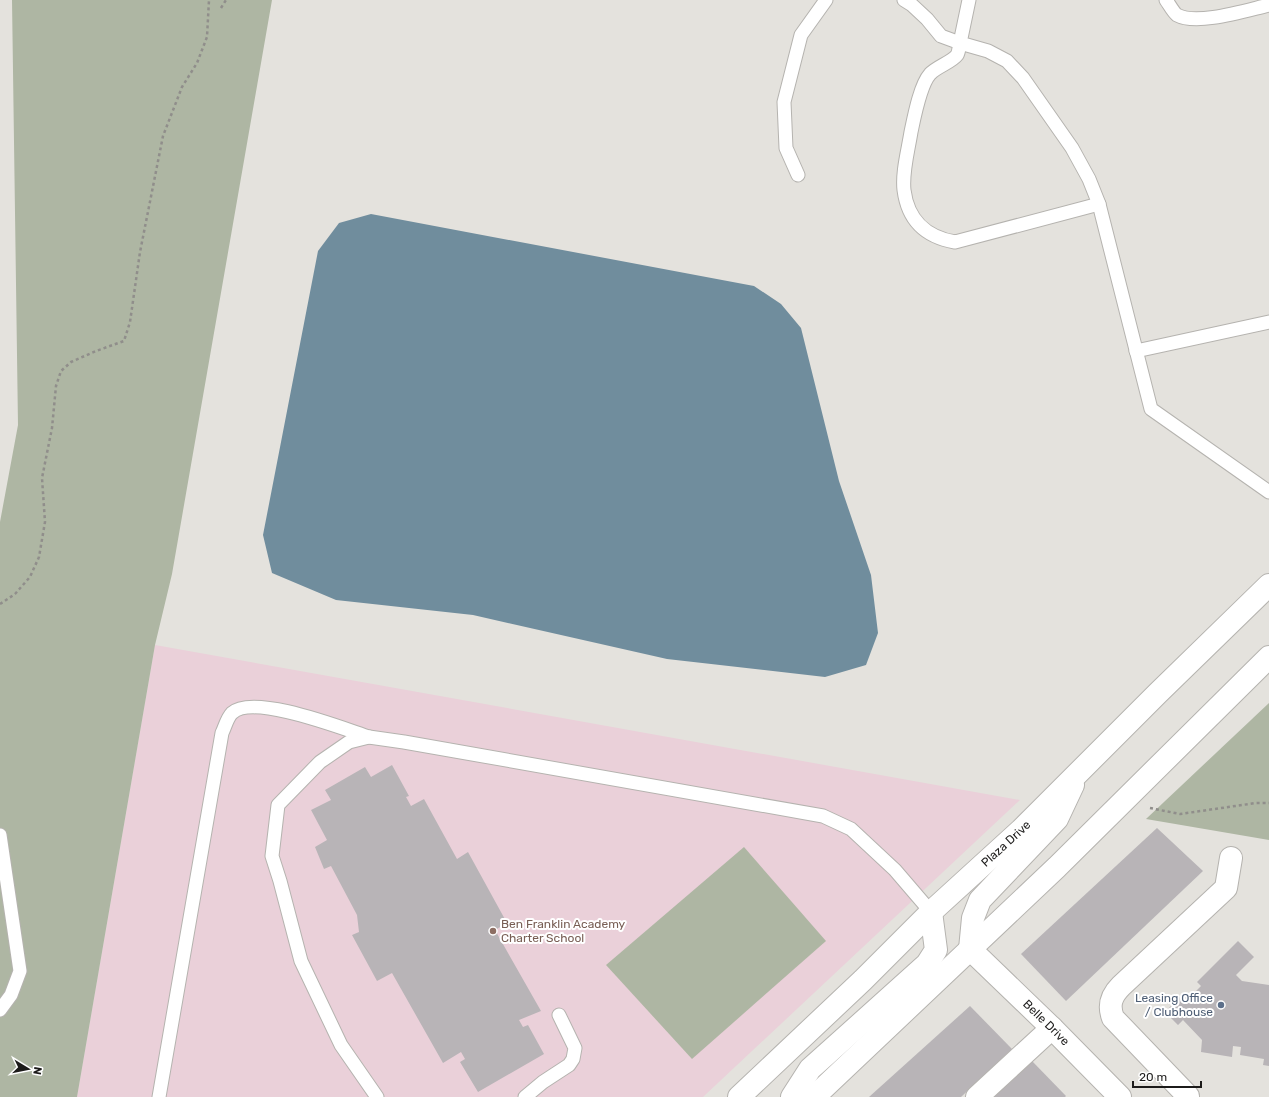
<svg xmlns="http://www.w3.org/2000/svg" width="1269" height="1097" font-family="Rubik,sans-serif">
	<rect width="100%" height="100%" fill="#e4e2dd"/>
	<polygon fill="#ead0d9" points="155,645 1020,800 703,1097 77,1097"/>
	<g fill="#aeb6a3">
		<polygon points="12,0 272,0 172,574 155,645 77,1097 0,1097 0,522 18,425"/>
		<polygon points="1269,703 1269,840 1146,819"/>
		<polygon points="744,847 826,941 692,1059 606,965"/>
	</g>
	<polygon fill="#708d9d" points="371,214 754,286 781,304 801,328 839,481 871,575 878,633 866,665 825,677 667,659 473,615 336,600 272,573 263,535 318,251 339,223"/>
	<g fill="#b8b4b7">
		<polygon points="392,765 409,796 406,797 411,806 424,799 457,859 468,852 507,923 495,930 541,1011 519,1020 523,1027 528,1025 544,1054 478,1092 460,1062 465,1059 461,1052 443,1063 392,973 377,981 352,935 359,932 357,915 331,866 324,869 315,847 327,840 311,810 331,800 325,790 365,767 371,777"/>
		<polygon points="1157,828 1203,871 1066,1001 1021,954"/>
		<polygon points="1238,941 1254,957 1236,975 1242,981 1269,985 1269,1066 1263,1065 1264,1059 1240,1055 1241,1047 1233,1046 1232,1057 1201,1052 1202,1040 1183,1020 1178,1025 1165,1012 1184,993 1189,998 1201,986 1197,982"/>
		<polygon points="970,1006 1012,1049 961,1097 869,1097"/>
		<polygon points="1032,1061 1066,1096 1065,1097 992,1097"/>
	</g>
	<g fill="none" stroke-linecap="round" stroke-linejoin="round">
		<g stroke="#b5b3af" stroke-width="15">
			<g id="lane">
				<path d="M904 0 912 5 927 19 941 36 960 43C959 46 959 52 957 55 952 62 936 67 930 74 920 85 914 118 911 132 908 151 902 172 904 190 908 221 926 237 955 242L1099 204"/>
				<polyline points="969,0 960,43 988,51 1007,61 1023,78 1072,148 1089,179 1099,204 1151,409 1269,492"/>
				<path d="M1166 0C1169 4 1173 12 1177 15 1197 26 1247 10 1269 5"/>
				<polyline points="798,175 786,148 784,102 801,35 826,0"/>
				<polyline points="1136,351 1269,322"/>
				<polyline points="0,835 20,971 11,995 0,1010"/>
				<path d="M159 1097 222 733C225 727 227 718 232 713 253 693 344 729 369 737"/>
				<polyline points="377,1097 341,1045 301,961 280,881 272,856 278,805 320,762 349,742 369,737 404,742 823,816 851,829 895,870 931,912"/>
				<polyline points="525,1097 543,1082 569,1065 573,1059 575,1048 559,1015"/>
			</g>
		</g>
		<g stroke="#b5b3af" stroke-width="24">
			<g id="street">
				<path id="s1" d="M970 949 1052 1028 1120 1097"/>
				<path d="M1188 1096 1113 1018C1108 1005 1111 996 1121 986L1226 888 1231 858"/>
				<polyline points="977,1097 1052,1028"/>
			</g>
		</g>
		<g stroke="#b5b3af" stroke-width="24">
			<g id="secondary">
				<polyline points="970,949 973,918 980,900 1057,819 1073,785"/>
				<path id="s2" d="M739 1097 863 980 931 912 1021 830 1158 693 1269 585"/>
				<polyline points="792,1097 810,1069 927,964 936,950 931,912"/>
				<polyline points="814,1097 1057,867 1269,657"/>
			</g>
		</g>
		<g stroke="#908e8b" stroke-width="2.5" stroke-dasharray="3 3" stroke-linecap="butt">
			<polyline points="221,8 226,0"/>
			<polyline points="0,604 15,594 30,577 39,557 45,522 42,478 52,428 56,386 61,371 71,362 96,351 124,341 130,322 140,252 163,136 182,87 197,63 207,37 209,0"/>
			<polyline points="1150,808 1180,814 1256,803 1269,803"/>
		</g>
		<use href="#lane" stroke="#fff" stroke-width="13"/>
		<use href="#street" stroke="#fff" stroke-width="22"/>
		<use href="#secondary" stroke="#fff" stroke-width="22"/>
	</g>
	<circle fill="#8d6e63" stroke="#fff" stroke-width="1.5" cx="493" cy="931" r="4"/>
	<circle fill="#5c6f8a" stroke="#fff" stroke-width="1.5" cx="1221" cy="1005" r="4"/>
	<g text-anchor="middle" stroke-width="4" stroke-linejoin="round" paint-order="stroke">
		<g font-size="12" fill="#1c1b1a" stroke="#fff">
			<text dy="4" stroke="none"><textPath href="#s2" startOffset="368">Plaza Drive</textPath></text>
			<text dy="4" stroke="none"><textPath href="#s1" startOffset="106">Belle Drive</textPath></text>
		</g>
		<g font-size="12" fill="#785e54" stroke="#fff" text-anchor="start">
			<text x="501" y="928">Ben Franklin Academy<tspan x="501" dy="14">Charter School</tspan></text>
		</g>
		<g font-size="12" fill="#4e5e75" stroke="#fff" text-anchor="end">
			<text x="1213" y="1002">Leasing Office<tspan x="1213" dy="14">/ Clubhouse</tspan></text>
		</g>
	</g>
	<g transform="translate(28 1069) rotate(100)" stroke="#ffffff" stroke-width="3" paint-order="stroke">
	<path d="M0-3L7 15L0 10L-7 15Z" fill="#1c1b1a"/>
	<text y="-6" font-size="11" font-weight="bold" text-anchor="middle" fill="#1c1b1a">N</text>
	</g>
	<path d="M1133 1081v6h68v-6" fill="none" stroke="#1c1b1a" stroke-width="2"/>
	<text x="1139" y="1081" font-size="12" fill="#1c1b1a" stroke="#ffffff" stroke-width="3" paint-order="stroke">20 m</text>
</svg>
